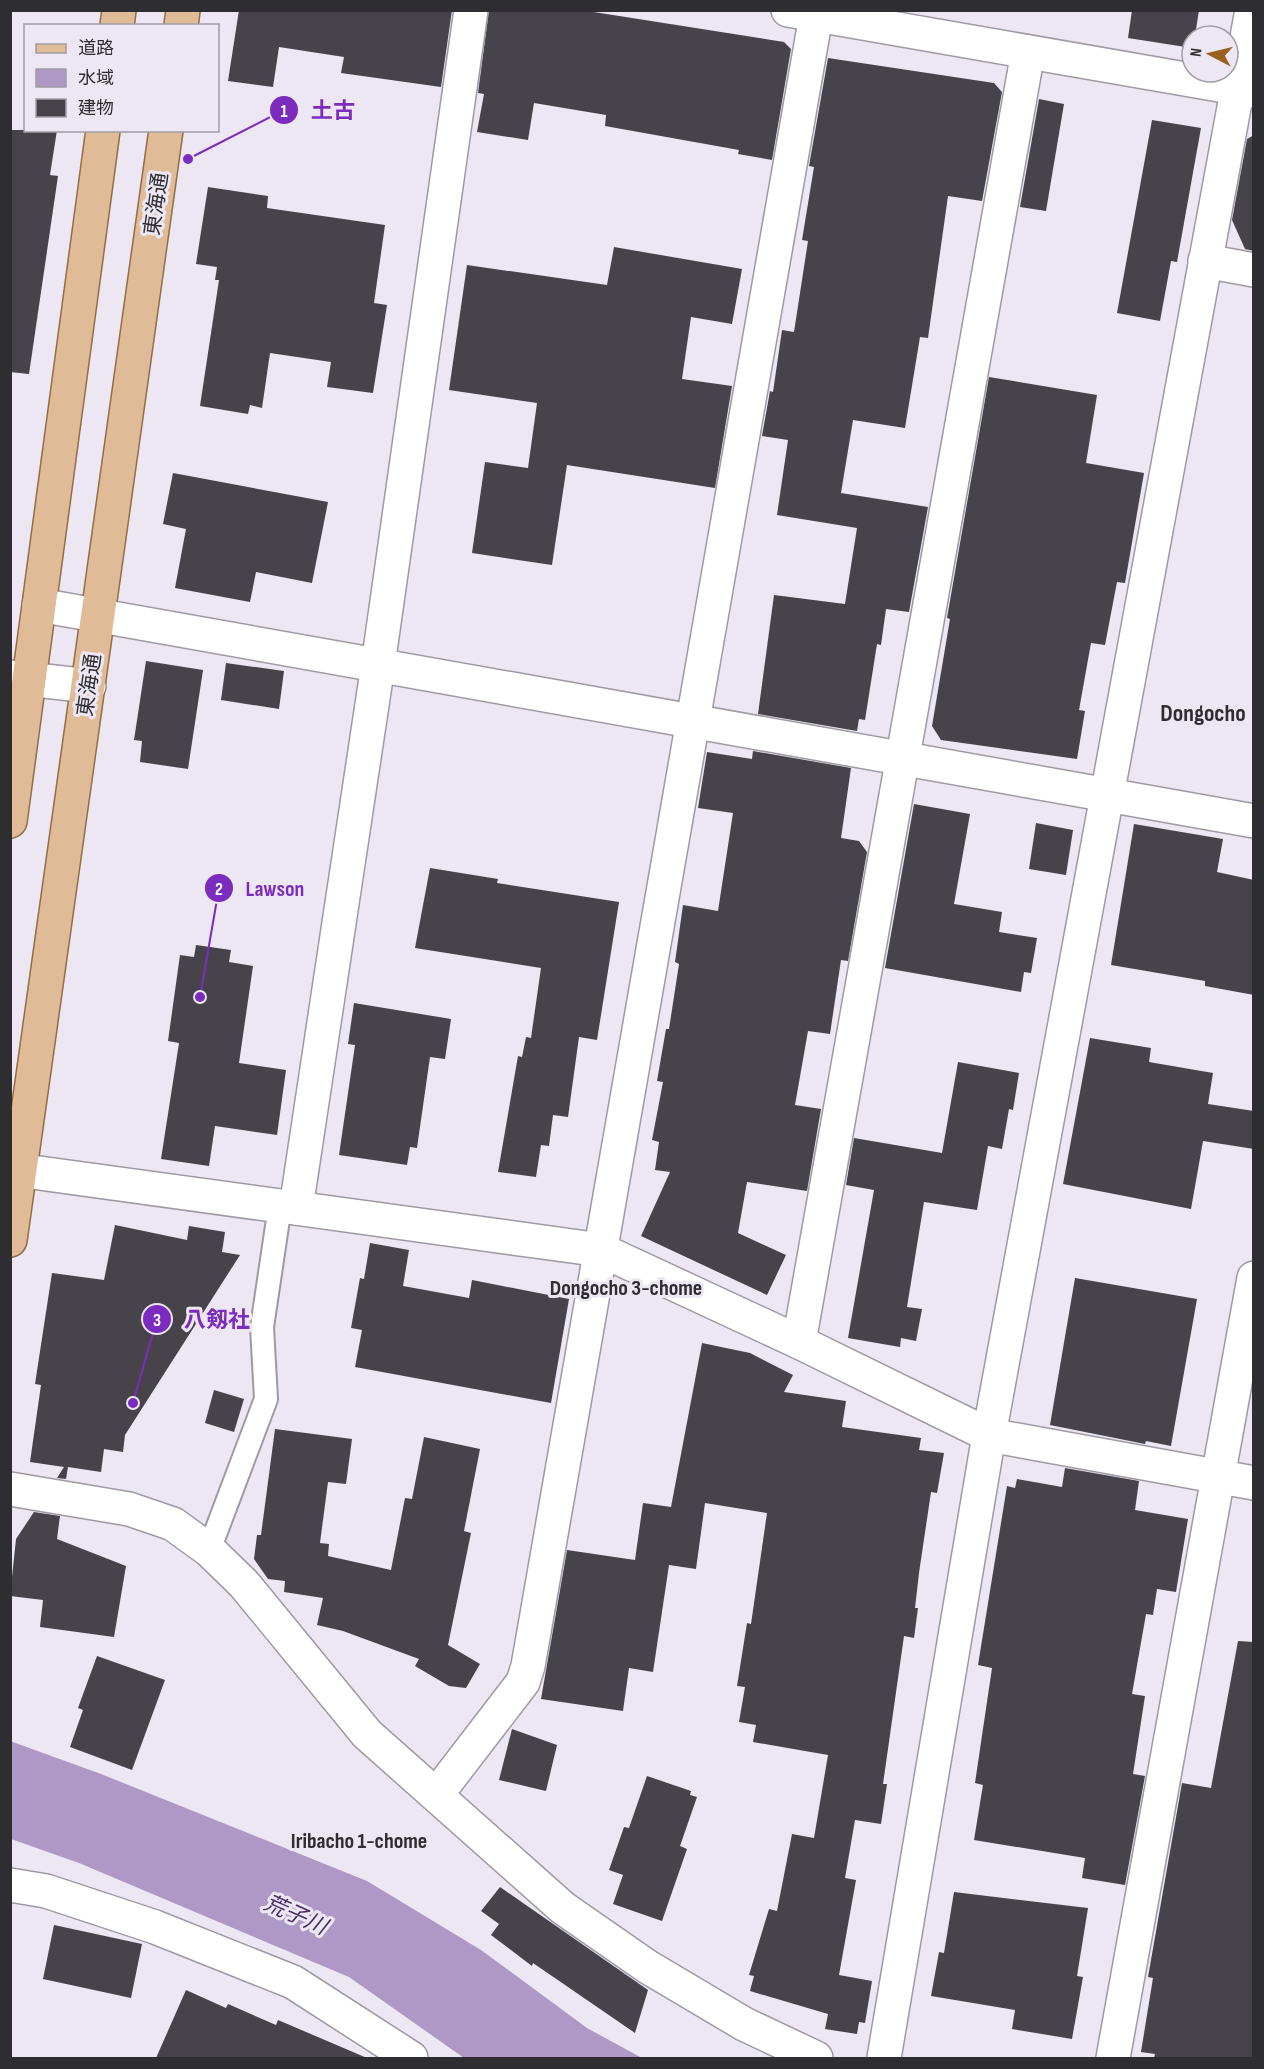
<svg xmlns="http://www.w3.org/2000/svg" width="1264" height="2069" font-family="'Sofia Sans Condensed','Noto Sans JP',sans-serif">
	<rect width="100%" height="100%" fill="#ece7f2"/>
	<polygon fill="#ae99c6" points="10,1741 101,1774 367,1881 481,1950 587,2028 642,2058 464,2058 349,1977 79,1863 11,1839"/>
	<g fill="#47434b">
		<polygon points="239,10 452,10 441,87 341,73 344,57 279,47 273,87 228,81"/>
		<polygon points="489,10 581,10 784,42 791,49 772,160 738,154 739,150 605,126 606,115 534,103 528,140 477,132 484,94 478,93"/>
		<polygon points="1132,10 1199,10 1195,36 1192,36 1192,48 1128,38"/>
		<polygon points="828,58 994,83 1002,92 982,201 948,196 928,338 920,337 905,428 853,420 841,493 928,507 909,612 886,609 881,645 877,644 865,720 859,719 857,731 758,714 774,595 845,604 857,528 777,515 788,440 762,436 770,391 773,392 782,330 794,332 808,241 802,240 814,167 809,166"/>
		<polygon points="1039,99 1064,104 1046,211 1020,207"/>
		<polygon points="1152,120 1201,128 1177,262 1171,261 1160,321 1117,313"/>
		<polygon points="10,130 57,130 50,175 58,176 29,374 10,372"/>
		<polygon points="1254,135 1254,251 1245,249 1232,220 1247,139"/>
		<polygon points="208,187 268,196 267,208 385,225 374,303 387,305 373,393 327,387 331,362 270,353 262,408 250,405 248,414 200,406 219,280 215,280 217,267 196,264"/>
		<polygon points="614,247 742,269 732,324 691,317 682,379 732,386 715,488 567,465 552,565 472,553 485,462 528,468 537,403 449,390 467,265 607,285"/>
		<polygon points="989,377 1097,395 1086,463 1144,473 1125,583 1117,582 1105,645 1091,643 1079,710 1085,711 1077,759 941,740 932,726 950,619 947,618"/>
		<polygon points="173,473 328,502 312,583 256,572 250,602 175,588 186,529 163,524"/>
		<polygon points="146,661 203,670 188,769 140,762 142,741 134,740"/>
		<polygon points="226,663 284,671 279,709 221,700"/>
		<polygon points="753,751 851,768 841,838 859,841 867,852 848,961 841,960 830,1034 808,1031 795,1105 821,1109 807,1191 747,1182 738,1233 786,1255 767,1295 641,1236 670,1172 655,1170 659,1142 652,1140 663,1082 657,1081 666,1029 669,1029 679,964 675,962 683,905 718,911 733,813 698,808 707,752 752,759"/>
		<polygon points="914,804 970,814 954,904 1002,912 999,932 1037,938 1031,973 1024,972 1021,992 885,968"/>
		<polygon points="1036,823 1073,830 1066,875 1029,869"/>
		<polygon points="1134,824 1223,839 1217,872 1254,880 1254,995 1205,986 1205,981 1111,965"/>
		<polygon points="430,868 498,879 497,883 619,902 597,1040 579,1037 568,1117 553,1115 549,1146 541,1145 536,1177 498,1172 518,1056 522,1057 526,1037 531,1038 541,968 415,948"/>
		<polygon points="196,945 231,950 229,962 253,966 239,1063 286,1070 277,1135 215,1126 209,1166 161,1159 179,1043 168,1041 180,955 194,957"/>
		<polygon points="354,1003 451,1019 445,1059 430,1057 417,1148 410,1147 407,1165 339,1155 355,1045 348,1044"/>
		<polygon points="1090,1038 1151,1048 1149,1062 1213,1073 1208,1104 1254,1111 1254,1149 1203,1141 1191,1209 1063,1184"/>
		<polygon points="958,1062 1019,1073 1013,1110 1009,1109 1002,1149 988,1146 977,1210 924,1202 907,1307 922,1309 916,1341 901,1338 900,1347 848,1338 874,1190 846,1185 854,1138 942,1153"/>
		<polygon points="115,1225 187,1240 189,1226 225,1232 222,1252 240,1255 125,1435 123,1452 104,1449 101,1472 68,1467 66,1479 57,1478 64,1467 30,1462 41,1385 35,1384 52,1273 104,1280"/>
		<polygon points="370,1243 409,1250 403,1286 469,1298 472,1280 569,1299 551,1403 355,1367 362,1330 351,1328 360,1278 364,1279"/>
		<polygon points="1075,1278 1197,1299 1171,1446 1146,1441 1145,1444 1050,1425"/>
		<polygon points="702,1343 750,1353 793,1375 784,1392 846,1401 842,1427 921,1438 919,1450 944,1453 937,1493 931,1492 919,1573 915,1608 918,1608 914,1638 904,1636 883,1784 887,1784 881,1824 855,1820 845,1878 856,1880 839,1975 872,1981 865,2023 859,2022 857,2034 825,2029 828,2014 750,1991 754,1976 749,1975 769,1909 777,1911 792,1834 814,1838 828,1755 753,1742 756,1725 739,1722 745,1687 737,1686 747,1623 751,1624 767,1513 705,1503 696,1569 669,1565 653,1672 629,1668 623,1711 541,1699 567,1550 635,1560 643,1503 671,1507"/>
		<polygon points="214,1390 244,1399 234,1432 205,1423"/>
		<polygon points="275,1429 352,1439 346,1484 328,1482 320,1543 329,1544 328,1556 391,1570 405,1498 412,1499 424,1437 480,1449 464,1531 471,1533 448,1645 480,1664 466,1688 449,1686 415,1666 419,1659 343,1631 317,1625 323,1598 284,1592 285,1581 268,1579 254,1559 257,1535 261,1535"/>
		<polygon points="1065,1468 1139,1481 1135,1510 1188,1519 1176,1592 1157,1589 1153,1615 1146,1614 1132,1694 1145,1696 1133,1774 1145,1776 1125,1885 1082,1878 1085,1858 974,1840 983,1785 975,1783 992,1668 978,1665 1007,1486 1015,1488 1017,1479 1062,1487"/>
		<polygon points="34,1512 60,1516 57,1539 126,1566 114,1637 40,1627 43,1600 10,1596 16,1539"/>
		<polygon points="1238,1641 1254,1642 1254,2058 1154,2058 1155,2054 1141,2052 1153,1978 1148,1977 1182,1783 1211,1788"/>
		<polygon points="97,1656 165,1680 132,1770 70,1747 83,1710 78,1708"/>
		<polygon points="512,1729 557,1745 546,1791 499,1780"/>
		<polygon points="647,1776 691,1791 690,1795 697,1797 680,1846 687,1849 662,1921 613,1904 623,1875 609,1870 624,1827 629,1828"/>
		<polygon points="500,1887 648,1990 635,2033 533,1963 532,1966 491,1935 499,1924 481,1911"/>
		<polygon points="954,1892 1088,1908 1077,1976 1083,1977 1072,2039 1012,2029 1015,2010 931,1996 939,1952 944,1953"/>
		<polygon points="54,1925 142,1944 131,1998 43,1979"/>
		<polygon points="186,1990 226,2008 228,2004 276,2025 278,2020 367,2058 156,2058"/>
	</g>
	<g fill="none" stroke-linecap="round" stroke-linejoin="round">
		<g stroke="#9e99a3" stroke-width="26">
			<polyline id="service" points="209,1550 266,1399 262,1327 280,1206"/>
		</g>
		<g stroke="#9e99a3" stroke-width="36">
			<g id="minor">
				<polyline points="788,10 1254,91"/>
				<polyline points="1205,261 1254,270"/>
				<polyline points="39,605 1254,821"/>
				<polyline points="10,677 89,686"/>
				<polyline points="296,1208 378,665 471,10"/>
				<polyline points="799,1342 1028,52"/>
				<polyline points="10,1489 129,1509 173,1524 209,1550 244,1584 367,1734 563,1908 648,1967 744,2024 816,2058"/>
				<polyline points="437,1794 523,1682 528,1666 817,10"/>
				<polyline points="10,1885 46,1891 155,1927 293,1982 411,2058"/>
				<polyline points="884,2058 989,1435 1252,10"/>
				<polyline points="1113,2058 1254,1278"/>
			</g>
		</g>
		<g stroke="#9e99a3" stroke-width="36">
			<polyline id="tertiary" points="10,1169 601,1250 799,1342 989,1435 1254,1483"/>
		</g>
		<g stroke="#936d46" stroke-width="36">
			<g id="primary">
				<polyline points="117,26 119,10"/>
				<polyline points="181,26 183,10"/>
				<polyline points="10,821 103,130"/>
				<polyline points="10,1240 166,130"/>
			</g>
		</g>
		<use href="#service" stroke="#fff" stroke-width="22"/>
		<use href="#minor" stroke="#fff" stroke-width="33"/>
		<use href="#tertiary" stroke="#fff" stroke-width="33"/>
		<use href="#primary" stroke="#dfbc97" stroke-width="33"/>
	</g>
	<g text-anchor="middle" stroke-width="6" stroke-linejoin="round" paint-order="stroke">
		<g font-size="21" fill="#2e2d31" stroke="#ece7f2">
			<text transform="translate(156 204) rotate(-82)" y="7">東海通</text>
			<text transform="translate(89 685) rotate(-82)" y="7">東海通</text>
		</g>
		<g font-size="22" font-weight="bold" fill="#2e2d31" stroke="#ece7f2">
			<text x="626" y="1295">Dongocho 3-chome</text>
			<text x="359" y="1848">Iribacho 1-chome</text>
		</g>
		<g font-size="22" font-style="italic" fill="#492c64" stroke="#ece7f2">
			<text transform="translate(296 1914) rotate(24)" y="8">荒子川</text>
		</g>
		<g font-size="24" font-weight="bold" fill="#2e2d31" stroke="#ece7f2">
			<text x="1203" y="721">Dongocho</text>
		</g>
	</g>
	<path fill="none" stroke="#7b2cbf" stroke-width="2" d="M188 159L284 110M200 997L219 888M133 1403L157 1319"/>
	<g fill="#7b2cbf" stroke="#ece7f2" stroke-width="2">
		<circle cx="188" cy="159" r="6"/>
		<circle cx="200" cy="997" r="6"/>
		<circle cx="133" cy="1403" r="6"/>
		<circle cx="284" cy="110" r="15"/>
		<circle cx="219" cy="888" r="15"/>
		<circle cx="157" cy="1319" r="15"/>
	</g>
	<g font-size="18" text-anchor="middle" font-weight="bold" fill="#fff">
		<text x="284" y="117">1</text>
		<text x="219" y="895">2</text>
		<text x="157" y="1326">3</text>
	</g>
	<g font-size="22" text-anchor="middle" font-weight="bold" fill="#7b2cbf" stroke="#ece7f2" stroke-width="6" stroke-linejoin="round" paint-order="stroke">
		<text x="333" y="118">土古</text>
		<text x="275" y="896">Lawson</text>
		<text x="217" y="1327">八剱社</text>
	</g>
	<rect width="1264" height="2069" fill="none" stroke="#2e2d31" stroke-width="24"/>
	<rect x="24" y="24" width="195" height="108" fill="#ece7f2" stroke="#a09da5" stroke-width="1.5"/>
	<rect x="36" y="44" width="30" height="9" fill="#dfbc97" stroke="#a09da5" stroke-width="1.5"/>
	<text x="78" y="54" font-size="18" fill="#2e2d31">道路</text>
	<rect x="36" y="69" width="30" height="18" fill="#ae99c6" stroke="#a09da5" stroke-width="1.5"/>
	<text x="78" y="84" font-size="18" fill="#2e2d31">水域</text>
	<rect x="36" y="99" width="30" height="18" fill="#47434b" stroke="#a09da5" stroke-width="1.5"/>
	<text x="78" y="114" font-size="18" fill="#2e2d31">建物</text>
	<g transform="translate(1210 54) rotate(277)"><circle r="28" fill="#ece7f2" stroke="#a09da5" stroke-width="1.5"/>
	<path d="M0-4.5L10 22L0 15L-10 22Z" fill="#99611d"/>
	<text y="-9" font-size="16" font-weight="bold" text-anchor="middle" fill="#2e2d31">N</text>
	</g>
</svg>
